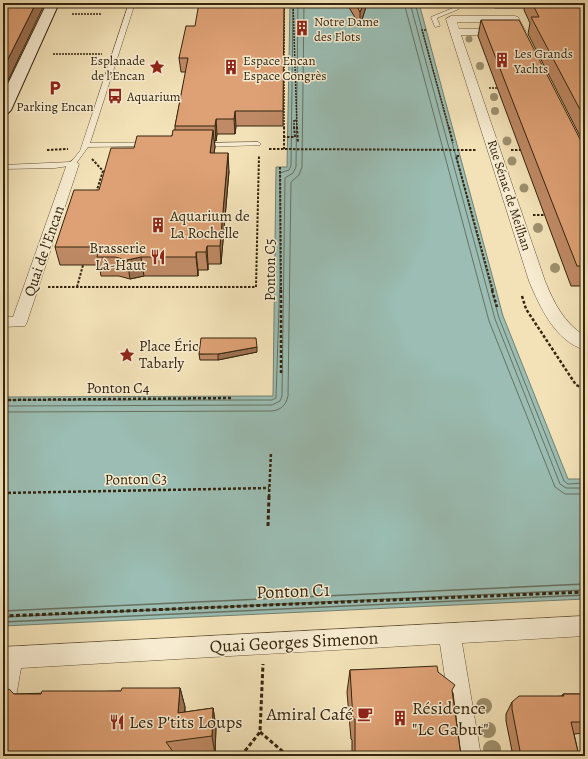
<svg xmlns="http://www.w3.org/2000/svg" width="588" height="759" font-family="Alegreya,serif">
	<rect width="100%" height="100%" fill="#f3e2b8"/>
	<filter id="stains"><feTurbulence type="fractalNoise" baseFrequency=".005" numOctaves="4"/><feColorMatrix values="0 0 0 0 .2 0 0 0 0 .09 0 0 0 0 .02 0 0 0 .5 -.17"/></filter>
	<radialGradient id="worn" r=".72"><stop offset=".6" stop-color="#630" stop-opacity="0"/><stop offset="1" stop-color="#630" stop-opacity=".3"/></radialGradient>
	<polygon fill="#9bbdb3" stroke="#728071" points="290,3 419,3 503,316 568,479 585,479 585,599 3,626 3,397 273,396 276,167 287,167"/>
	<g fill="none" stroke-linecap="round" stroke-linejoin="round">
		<g stroke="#687160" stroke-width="1">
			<polyline points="404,3 489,321 555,487 565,494 585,494"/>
			<polyline points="410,3 495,319 560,484 566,488 585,488"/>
			<polyline points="415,3 499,318 564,481 568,484 585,483"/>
			<polyline points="3,400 272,400 276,398 280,276 280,173 289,170 291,166 293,3"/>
			<polyline points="3,406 272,405 280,401 282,396 285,178 293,173 296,167 298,3"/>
			<path d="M3 412 272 411C281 410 286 405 288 396L291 182 299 175 302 167 304 3"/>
		</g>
		<g stroke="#687160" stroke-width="1.5">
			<polyline points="3,611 585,584"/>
			<polyline points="3,617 585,590"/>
			<polyline points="3,622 585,595"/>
		</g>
		<g stroke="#645438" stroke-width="1">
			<g id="lane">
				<polygon points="129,3 135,3 90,143 147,143 149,144 149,146 88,147 75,165 55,168 3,169 3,165 71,162 80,151"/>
				<polygon points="451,3 457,3 459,9 437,18 440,26 435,27 431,17 453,8"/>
				<polygon points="258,142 261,144 260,145 204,147 201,145 204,143"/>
			</g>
		</g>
		<g stroke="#645438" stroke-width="1">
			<g id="street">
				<polygon points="489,3 585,3 585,8 495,8 492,7"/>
				<path d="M451 16H515L518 17 526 32 521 35H461L545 281C554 303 564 323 585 336V350C555 341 540 307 529 281L446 19ZM457 22H511L515 29H459Z"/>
				<polygon points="73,160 79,164 27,322 25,326 3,327 3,317 13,317 67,164"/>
				<polygon points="585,616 585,636 462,643 481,756 457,756 440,644 21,668 15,703 11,711 3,715 3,647"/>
			</g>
		</g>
		<g stroke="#35250e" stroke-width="2">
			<polygon id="secondary" points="47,3 59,3 11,110 8,113 3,115 3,94"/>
		</g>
		<g stroke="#35250e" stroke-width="1.5" stroke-dasharray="2 1" stroke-linecap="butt">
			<polyline points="284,3 284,128"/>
			<polyline points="293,3 297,128"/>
			<polyline points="72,14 101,14"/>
			<polyline points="426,30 422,30 449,128"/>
			<polyline points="53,54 102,54"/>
			<polyline points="489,88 500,88"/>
			<polyline points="294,128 294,120 297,121"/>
		</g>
		<g stroke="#35250e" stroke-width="2" stroke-dasharray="2.5 1.5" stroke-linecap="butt">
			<polyline points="284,127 284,149"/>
			<polyline points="297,127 298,143"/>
			<polyline points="449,127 453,143"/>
			<polyline points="283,137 295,137 294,127"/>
			<polyline points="269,149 476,150"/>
			<polyline points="47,150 68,149"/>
			<polyline points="511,150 522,150"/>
			<polyline points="459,156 456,156 493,291"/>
			<polyline points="92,159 103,171 96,193"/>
			<polyline points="280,167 281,291"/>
			<polyline points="533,215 548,215"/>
			<polyline points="48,287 256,287 259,155"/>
			<polyline points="77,287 83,265"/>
		</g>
		<g stroke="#35250e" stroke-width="2.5" stroke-dasharray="3 2" stroke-linecap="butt">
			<polyline points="281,290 281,374"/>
			<polyline points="492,290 497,307"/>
			<polyline points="522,296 526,309 576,385 585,389"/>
			<polyline points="3,400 233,398"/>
			<polyline points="3,493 269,488"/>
			<polyline points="269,497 271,452"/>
		</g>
		<g stroke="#35250e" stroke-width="3" stroke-dasharray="4 2.5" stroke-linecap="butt">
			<polyline points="268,526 269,496"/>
			<polyline points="3,616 585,592"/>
			<polyline points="260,732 288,756"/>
			<polyline points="241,756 260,732 263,664"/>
		</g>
		<use href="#lane" fill="#f7ecd1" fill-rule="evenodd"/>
		<use href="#street" fill="#f7ecd1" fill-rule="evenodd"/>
		<use href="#secondary" fill="#f7ecd1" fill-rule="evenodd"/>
	</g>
	<g fill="#9d906d">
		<circle cx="469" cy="39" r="3.5"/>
		<circle cx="480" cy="66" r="4"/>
		<circle cx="494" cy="97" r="4"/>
		<circle cx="495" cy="111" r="4"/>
		<circle cx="507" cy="141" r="4.5"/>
		<circle cx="512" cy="161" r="4.5"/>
		<circle cx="524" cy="188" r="4.5"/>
		<circle cx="538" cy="228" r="5"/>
		<circle cx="555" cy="268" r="5"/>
		<circle cx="484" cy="706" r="8"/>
		<circle cx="488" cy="730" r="8"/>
		<circle cx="492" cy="749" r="9"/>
	</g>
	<g fill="#bf8a65" stroke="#35250e">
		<polygon points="284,3 283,126 236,126 235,134 217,134 216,141 214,141 215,147 214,153 229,171 221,264 208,264 208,270 198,270 198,276 144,276 130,279 119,276 101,276 99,265 60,265 55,247 99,190 134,148 172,136 175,130 175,126 186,72 181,72 179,58 195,26"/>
		<polygon points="347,3 367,3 360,26 347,4"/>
		<polygon points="525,3 585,3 585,286 571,286 478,36 481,20 583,145 585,146 528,34 530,23 524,10"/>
		<polygon points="257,352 218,360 200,360 199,354"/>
		<polygon points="350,670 438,672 453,693 461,756 352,756 352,740 351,739 347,692"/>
		<polygon points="180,688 185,707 185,712 213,708 216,727 215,754 204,756 3,756 14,694 121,691"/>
		<polygon points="563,694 585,694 585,733 574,734 579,756 513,756 506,721 506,714 512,702 562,696"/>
	</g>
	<g fill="#9b7152" stroke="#35250e">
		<polygon points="36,3 45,3 3,91 3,69"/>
		<polygon points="364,3 367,3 367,4 360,26 360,12"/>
		<polygon points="235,111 236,126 235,134 234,119"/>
		<polygon points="216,119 217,134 216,141 215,126"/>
		<polygon points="213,130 215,147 211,171 210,153"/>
		<polygon points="228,153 229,171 221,264 220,246"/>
		<polygon points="207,246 208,264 208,270 206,252"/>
		<polygon points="196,252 198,270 198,276 196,257"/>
		<polygon points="141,257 144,276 130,279 127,260"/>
		<polygon points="257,347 257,352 218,360 218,354"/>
		<polygon points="180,688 185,707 183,732 178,713"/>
		<polygon points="213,708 216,727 215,754 212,736"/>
	</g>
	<g fill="#dea175" stroke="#35250e">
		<polygon points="5,3 36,3 3,69 3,6"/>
		<polygon points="199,3 284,3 283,111 235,111 234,119 216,119 215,126 175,126 188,58 179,58 186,26 195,26"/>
		<polygon points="355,3 364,3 360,12"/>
		<polygon points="532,3 585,3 585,119 531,17 539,17"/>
		<polygon points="481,20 519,20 583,145 585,146 585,266 577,266"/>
		<polygon points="173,130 213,130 210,153 228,153 220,246 207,246 206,252 196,252 196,257 141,257 127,260 115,257 97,257 100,247 55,247 74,190 99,190 111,148 134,148 137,136 172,136"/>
		<polygon points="201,338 256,338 257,347 218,354 199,354"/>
		<polygon points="437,666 438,672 455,685 452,690 461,756 355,756 355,719 353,719 350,670"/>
		<polygon points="122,688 180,688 178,713 213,708 212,736 166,742 176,756 3,756 3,693 9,689 14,694 41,694 42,691 121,691"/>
		<polygon points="563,694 585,694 585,722 571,722 579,756 521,756 512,709 512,702 519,696 564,696"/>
	</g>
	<defs>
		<g id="building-bare" transform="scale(1.2)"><path d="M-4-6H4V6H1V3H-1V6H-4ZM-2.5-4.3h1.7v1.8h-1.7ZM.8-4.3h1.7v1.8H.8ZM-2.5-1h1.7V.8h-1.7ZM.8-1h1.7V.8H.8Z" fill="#8f2418" stroke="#f7ecd1" stroke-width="2.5" paint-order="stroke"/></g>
		<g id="sight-bare" transform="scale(1.2)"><path d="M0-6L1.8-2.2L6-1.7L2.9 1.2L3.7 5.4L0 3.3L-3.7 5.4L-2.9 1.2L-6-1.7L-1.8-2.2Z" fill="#8f2418" stroke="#f7ecd1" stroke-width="2.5" paint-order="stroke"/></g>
		<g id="parking-bare" transform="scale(1.2)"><path d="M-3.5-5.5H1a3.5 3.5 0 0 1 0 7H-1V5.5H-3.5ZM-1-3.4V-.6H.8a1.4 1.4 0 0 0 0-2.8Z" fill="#8f2418" stroke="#f7ecd1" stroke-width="2.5" paint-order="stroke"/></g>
		<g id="bus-bare" transform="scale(1.2)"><path d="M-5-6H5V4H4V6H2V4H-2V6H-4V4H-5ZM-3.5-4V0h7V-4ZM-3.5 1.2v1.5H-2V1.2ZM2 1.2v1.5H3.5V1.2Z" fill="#8f2418" stroke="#f7ecd1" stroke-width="2.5" paint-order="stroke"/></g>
		<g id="restaurant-bare" transform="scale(1.2)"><path d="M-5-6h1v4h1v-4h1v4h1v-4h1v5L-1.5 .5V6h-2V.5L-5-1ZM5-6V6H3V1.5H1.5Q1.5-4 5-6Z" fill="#8f2418" stroke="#f7ecd1" stroke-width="2.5" paint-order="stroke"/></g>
		<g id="cafe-bare" transform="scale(1.2)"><path d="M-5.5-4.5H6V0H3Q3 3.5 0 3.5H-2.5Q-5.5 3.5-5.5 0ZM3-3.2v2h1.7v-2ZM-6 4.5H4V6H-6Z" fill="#8f2418" stroke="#f7ecd1" stroke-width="2.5" paint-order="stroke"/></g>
	</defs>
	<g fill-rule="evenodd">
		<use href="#building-bare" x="302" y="28"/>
		<use href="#building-bare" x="502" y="60"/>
		<use href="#sight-bare" x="157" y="67"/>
		<use href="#building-bare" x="231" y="67"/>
		<use href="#parking-bare" x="55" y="88"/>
		<use href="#bus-bare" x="115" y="96"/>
		<use href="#building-bare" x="158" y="225"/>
		<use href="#restaurant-bare" x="158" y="257"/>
		<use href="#sight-bare" x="127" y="355"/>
		<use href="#cafe-bare" x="365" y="714"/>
		<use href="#building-bare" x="400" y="718"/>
		<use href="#restaurant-bare" x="117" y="722"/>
	</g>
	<g text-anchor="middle" stroke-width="3" stroke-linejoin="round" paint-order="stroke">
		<g font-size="13" fill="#35250e" stroke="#f7ecd1" text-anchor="start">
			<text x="314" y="26">Notre Dame<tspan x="314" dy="15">des Flots</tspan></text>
			<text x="514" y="58">Les Grands<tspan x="514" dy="15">Yachts</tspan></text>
			<text x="145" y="65" text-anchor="end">Esplanade<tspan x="145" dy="15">de l’Encan</tspan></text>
			<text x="243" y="65">Espace Encan<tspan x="243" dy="15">Espace Congrès</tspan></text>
			<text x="127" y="101">Aquarium</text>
			<text x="55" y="111" text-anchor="middle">Parking Encan</text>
		</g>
		<g font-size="13" fill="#35250e" stroke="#f7ecd1">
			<text transform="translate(510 195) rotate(72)" y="5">Rue Sénac de Meilhan</text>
		</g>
		<g font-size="15" fill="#35250e" stroke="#f7ecd1" text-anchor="start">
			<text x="170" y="221">Aquarium de<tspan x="170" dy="17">La Rochelle</tspan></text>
			<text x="146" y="253" text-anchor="end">Brasserie<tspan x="146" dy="17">Là-Haut</tspan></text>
			<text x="139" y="351">Place Éric<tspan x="139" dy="17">Tabarly</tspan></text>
		</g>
		<g font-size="15" fill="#35250e" stroke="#f7ecd1">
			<text transform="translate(44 251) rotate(-71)" y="5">Quai de l'Encan</text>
			<text transform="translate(270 270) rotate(-90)" y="5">Ponton C5</text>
			<text x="118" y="393">Ponton C4</text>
			<text transform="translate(136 479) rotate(-1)" y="5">Ponton C3</text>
		</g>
		<g font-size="18" fill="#35250e" stroke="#f7ecd1">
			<text transform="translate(293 591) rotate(-2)" y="6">Ponton C1</text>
			<text transform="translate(294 642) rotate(-3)" y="6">Quai Georges Simenon</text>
		</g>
		<g font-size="18" fill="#35250e" stroke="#f7ecd1" text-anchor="start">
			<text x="412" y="714">Résidence<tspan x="412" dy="21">"Le Gabut"</tspan></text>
			<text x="353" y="720" text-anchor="end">Amiral Café</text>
			<text x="129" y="728">Les P'tits Loups</text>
		</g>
	</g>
	<rect width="588" height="759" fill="none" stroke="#f3e2b8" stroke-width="16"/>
	<rect x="4" y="4" width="580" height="751" fill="none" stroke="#35250e" stroke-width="2"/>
	<rect x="8" y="8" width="572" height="743" fill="none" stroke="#35250e"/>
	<rect width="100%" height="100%" filter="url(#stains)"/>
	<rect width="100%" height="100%" fill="url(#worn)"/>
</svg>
